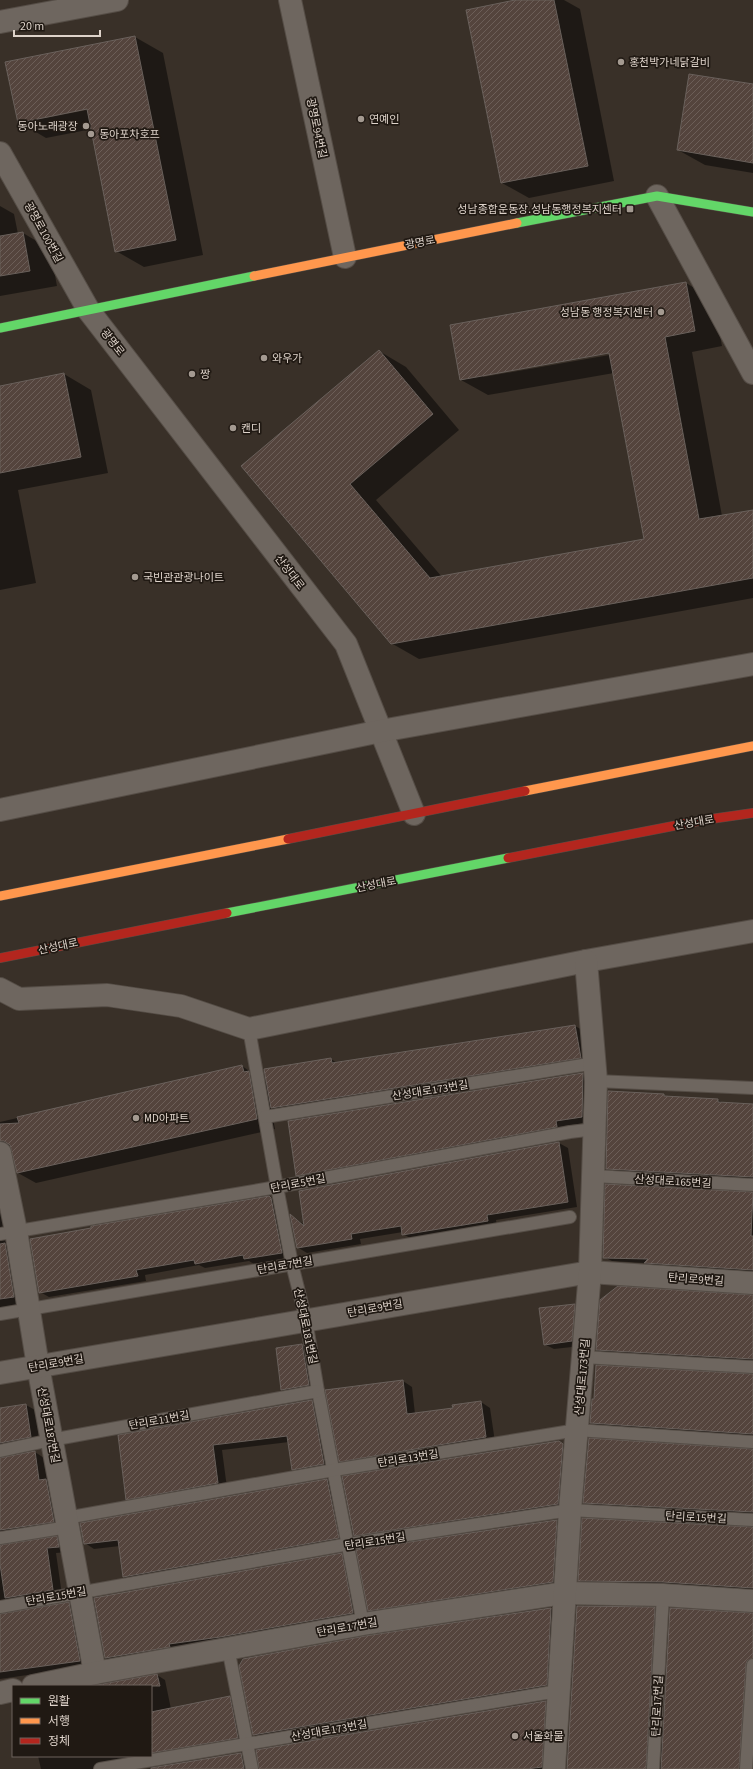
<svg xmlns="http://www.w3.org/2000/svg" width="753" height="1769" font-family="'Source Sans 3','Noto Sans KR',sans-serif">
	<defs>
		<pattern id="building-hatch" width="6" height="6" patternUnits="userSpaceOnUse"><rect width="6" height="6" fill="#54443d"/><path d="M-1 1l2-2M0 6l6-6M5 7l2-2" fill="none" stroke="#6c5e58"/></pattern>
	</defs>
	<rect width="100%" height="100%" fill="#393028"/>
	<g fill="#0007" fill-rule="evenodd">
		<polygon points="520,0 564,0 580,9 614,181 529,198 502,183"/>
		<path d="M135 37 163 53 203 255 144 267 116 251 92 129 46 138 19 122 7 62ZM92 107V109L40 119V117Z"/>
		<polygon points="753,85 753,173 705,165 678,150"/>
		<polygon points="0,206 14,214 18,234 23,233 50,249 57,286 0,296"/>
		<path d="M686 283 713 299 722 346 692 352 722 516 753 511V598L419 659 391 643 242 466 379 351 406 367 459 430 376 500 442 577 645 540 614 373 488 395 461 380ZM614 352 615 354 483 377V375Z"/>
		<polygon points="64,374 91,390 108,473 18,490 36,583 0,590 0,387"/>
		<polygon points="575,1026 586,1032 591,1064 283,1114 271,1108 275,1129 36,1183 18,1173 13,1153 10,1154 32,1307 0,1316 0,1122 242,1066 267,1083 331,1059 337,1063"/>
		<polygon points="583,1074 592,1079 591,1122 565,1126 566,1132 306,1180 297,1175"/>
		<polygon points="663,1095 667,1097 718,1100 724,1103 753,1105 753,1181 615,1173 607,1169"/>
		<polygon points="559,1143 568,1148 577,1207 496,1220 497,1226 412,1239 403,1234 403,1232 360,1239 361,1244 307,1253 297,1247 291,1216 305,1225"/>
		<polygon points="606,1185 753,1193 753,1274 652,1267 645,1263 612,1261 604,1257"/>
		<polygon points="269,1197 278,1202 291,1257 254,1264 249,1261 205,1268 199,1265 145,1275 146,1281 49,1297 40,1292"/>
		<polygon points="753,1296 753,1363 605,1354 597,1350"/>
		<polygon points="575,1305 584,1310 581,1346 554,1349 544,1344"/>
		<polygon points="302,1345 311,1350 318,1390 291,1395 282,1390 277,1349"/>
		<polygon points="753,1375 753,1438 599,1427 591,1423"/>
		<polygon points="403,1381 412,1387 415,1414 454,1409 454,1406 481,1402 490,1408 495,1442 349,1466 340,1461"/>
		<polygon points="312,1401 321,1406 333,1469 302,1475 293,1469 289,1442 222,1450 227,1488 136,1504 127,1499 119,1436"/>
		<polygon points="26,1405 35,1410 40,1442 4,1451 1,1458 35,1452 44,1458 48,1481 55,1485 63,1527 4,1537 1,1545 2,1546 57,1537 66,1543 68,1552 56,1553 62,1595 2,1609 2,1615 69,1603 78,1608 89,1666 0,1679 0,1409"/>
		<polygon points="558,1442 568,1447 567,1509 364,1540 354,1535"/>
		<polygon points="753,1450 753,1516 592,1507 584,1503"/>
		<polygon points="327,1480 336,1485 348,1543 133,1582 124,1577 120,1546 94,1549 85,1543"/>
		<polygon points="557,1521 566,1526 562,1587 378,1615 369,1610"/>
		<polygon points="753,1528 753,1592 587,1585 579,1580"/>
		<polygon points="341,1554 351,1559 362,1618 115,1663 106,1658"/>
		<polygon points="654,1608 662,1613 653,1769 568,1769"/>
		<polygon points="551,1609 560,1614 555,1690 263,1740 254,1735 365,1637"/>
		<polygon points="671,1609 753,1614 753,1670 747,1769 660,1769"/>
		<polygon points="157,1675 165,1680 171,1709 230,1698 238,1702 246,1742 102,1769 41,1769 38,1756 151,1756 151,1686 100,1686"/>
		<polygon points="546,1702 553,1706 549,1769 260,1769"/>
		<polygon points="241,1754 249,1758 251,1769 147,1769"/>
	</g>
	<g fill="url(#building-hatch)" stroke="#69605b">
		<polygon points="515,0 554,0 588,166 501,183 466,10"/>
		<polygon points="135,36 176,240 115,252 87,109 18,123 5,62"/>
		<polygon points="689,74 753,84 753,163 677,150"/>
		<polygon points="23,232 30,271 0,276 0,236"/>
		<polygon points="686,282 695,331 665,337 699,519 753,510 753,578 391,644 241,466 379,350 433,414 350,484 430,578 644,539 609,353 460,380 450,325"/>
		<polygon points="64,373 81,457 0,473 0,386"/>
		<polygon points="575,1025 581,1058 271,1108 264,1069 331,1058 332,1063"/>
		<polygon points="242,1065 244,1072 249,1071 257,1119 17,1173 10,1145 4,1141 0,1141 0,1124 19,1123 17,1117"/>
		<polygon points="583,1073 582,1117 556,1121 557,1127 296,1176 288,1121"/>
		<polygon points="608,1091 664,1094 664,1096 718,1099 718,1102 753,1104 753,1177 606,1169"/>
		<polygon points="559,1142 568,1202 487,1215 488,1221 402,1235 401,1226 351,1234 352,1239 297,1248 290,1214 304,1226 299,1191"/>
		<polygon points="605,1184 753,1192 751,1236 753,1236 753,1270 644,1263 648,1259 603,1258"/>
		<polygon points="269,1196 271,1198 282,1253 244,1259 243,1255 195,1264 194,1260 136,1270 138,1276 39,1293 30,1239 91,1228 91,1226"/>
		<polygon points="5,1243 14,1297 0,1299 0,1244"/>
		<polygon points="618,1286 753,1295 753,1359 596,1350 600,1300"/>
		<polygon points="575,1304 572,1341 544,1345 539,1308"/>
		<polygon points="302,1344 309,1385 281,1390 276,1348"/>
		<polygon points="596,1365 753,1374 753,1434 590,1423 592,1399 594,1399"/>
		<polygon points="403,1380 407,1414 453,1408 452,1405 481,1401 486,1437 339,1462 325,1390"/>
		<polygon points="312,1400 324,1464 292,1470 287,1436 213,1445 218,1483 126,1500 118,1435"/>
		<polygon points="26,1404 31,1437 0,1443 0,1408"/>
		<polygon points="589,1438 753,1449 753,1512 583,1503"/>
		<polygon points="559,1441 563,1444 558,1504 354,1536 342,1476"/>
		<polygon points="35,1451 39,1480 46,1479 54,1522 0,1530 0,1458"/>
		<polygon points="327,1479 339,1538 123,1577 118,1540 84,1544 80,1523"/>
		<polygon points="582,1518 753,1527 753,1588 663,1582 578,1581"/>
		<polygon points="557,1520 553,1582 368,1611 356,1550"/>
		<polygon points="57,1536 59,1547 47,1548 53,1590 5,1598 0,1564 0,1545"/>
		<polygon points="342,1553 353,1613 220,1637 169,1644 170,1647 105,1658 94,1598"/>
		<polygon points="69,1602 80,1661 0,1672 0,1614"/>
		<polygon points="577,1606 655,1607 646,1769 567,1769"/>
		<polygon points="551,1608 547,1685 253,1735 239,1666 243,1659 365,1636"/>
		<polygon points="670,1608 753,1613 753,1658 747,1661 746,1664 739,1769 661,1769"/>
		<polygon points="157,1674 160,1686 94,1686 97,1685"/>
		<polygon points="230,1696 238,1738 151,1753 151,1712"/>
		<polygon points="546,1701 542,1767 527,1769 259,1769 256,1750"/>
		<polygon points="241,1753 244,1769 151,1769 151,1768"/>
	</g>
	<g fill="none" stroke-linecap="round" stroke-linejoin="round">
		<g stroke="#554d46" stroke-width="14">
			<g id="lane">
				<polyline points="249,1029 277,1187 292,1264 306,1320 318,1391 363,1624"/>
				<polyline points="596,1081 753,1088"/>
				<polyline points="265,1117 595,1063"/>
				<polyline points="594,1176 753,1185"/>
				<polyline points="0,1234 277,1187 570,1132 595,1129"/>
				<polyline points="0,1314 570,1217"/>
				<polyline points="583,1357 753,1367"/>
				<polyline points="0,1451 51,1440 318,1391"/>
				<polyline points="66,1518 334,1470 577,1430 753,1442"/>
				<polyline points="0,1538 68,1527"/>
				<polyline points="0,1607 349,1544 570,1510 753,1520"/>
				<polyline points="228,1648 252,1769"/>
				<polyline points="100,1769 558,1691"/>
				<polyline points="653,1769 663,1595"/>
				<polyline points="746,1769 753,1665"/>
			</g>
		</g>
		<g stroke="#554d46" stroke-width="24">
			<g id="street">
				<polyline points="290,0 345,257"/>
				<polyline points="0,22 117,0"/>
				<polyline points="0,153 89,311 346,644 414,814"/>
				<polyline points="657,196 753,373"/>
				<polyline points="0,810 381,731 753,664"/>
				<polyline points="0,989 19,999 107,995 181,1006 249,1029 586,961 753,931"/>
				<polyline points="0,1153 16,1231 38,1366 95,1673"/>
				<polyline points="0,1373 590,1272 753,1283"/>
				<polyline points="33,1686 95,1673 363,1624 564,1593 663,1595 753,1601"/>
				<polyline points="0,1693 13,1690"/>
				<polyline points="554,1769 570,1510 590,1272 596,1081 586,961"/>
			</g>
		</g>
		<g stroke="#554d46" stroke-width="10">
			<g id="fast">
				<polyline points="517,223 657,196 753,212"/>
				<polyline points="0,328 254,276"/>
				<polyline points="227,913 508,858"/>
			</g>
		</g>
		<g stroke="#554d46" stroke-width="10">
			<g id="slow">
				<polyline points="254,276 517,223"/>
				<polyline points="525,791 753,746"/>
				<polyline points="0,896 288,839"/>
			</g>
		</g>
		<g stroke="#554d46" stroke-width="10">
			<g id="jam">
				<polyline points="288,839 525,791"/>
				<polyline points="508,858 704,820 753,813"/>
				<polyline points="0,958 227,913"/>
			</g>
		</g>
		<use href="#lane" stroke="#6e665f" stroke-width="12"/>
		<use href="#street" stroke="#6e665f" stroke-width="22"/>
		<use href="#fast" stroke="#63d668" stroke-width="9"/>
		<use href="#slow" stroke="#ff974d" stroke-width="9"/>
		<use href="#jam" stroke="#b3261e" stroke-width="9"/>
	</g>
	<g fill="#a49a91" stroke="#201913" stroke-width="1.5">
		<circle cx="621" cy="62" r="4"/>
		<circle cx="361" cy="119" r="4"/>
		<circle cx="86" cy="126" r="4"/>
		<circle cx="91" cy="134" r="4"/>
		<rect x="626" y="205" width="8" height="8" rx="2"/>
		<circle cx="661" cy="312" r="4"/>
		<circle cx="264" cy="358" r="4"/>
		<circle cx="192" cy="374" r="4"/>
		<circle cx="233" cy="428" r="4"/>
		<circle cx="135" cy="577" r="4"/>
		<circle cx="136" cy="1118" r="4"/>
		<circle cx="515" cy="1736" r="4"/>
	</g>
	<g text-anchor="middle" stroke-width="3.5" stroke-linejoin="round" paint-order="stroke">
		<g font-size="11" fill="#ded3ca" stroke="#201913" text-anchor="start">
			<text x="629" y="66">홍천박가네닭갈비</text>
			<text x="369" y="123">연예인</text>
			<text x="78" y="130" text-anchor="end">동아노래광장</text>
			<text x="99" y="138">동아포차호프</text>
			<text x="622" y="213" text-anchor="end">성남종합운동장.성남동행정복지센터</text>
			<text x="653" y="316" text-anchor="end">성남동 행정복지센터</text>
			<text x="272" y="362">와우가</text>
			<text x="200" y="378">짱</text>
			<text x="241" y="432">캔디</text>
			<text x="143" y="581">국빈관관광나이트</text>
			<text x="144" y="1122">MD아파트</text>
			<text x="523" y="1740">서울화물</text>
		</g>
		<g font-size="11" fill="#ded3ca" stroke="#201913">
			<text transform="translate(317 128) rotate(78)" y="4">광명로94번길</text>
			<text transform="translate(44 232) rotate(61)" y="4">광명로100번길</text>
			<text transform="translate(420 242) rotate(-11)" y="4">광명로</text>
			<text transform="translate(113 342) rotate(52)" y="4">광명로</text>
			<text transform="translate(290 572) rotate(52)" y="4">산성대로</text>
			<text transform="translate(694 822) rotate(-10)" y="4">산성대로</text>
			<text transform="translate(376 884) rotate(-11)" y="4">산성대로</text>
			<text transform="translate(58 946) rotate(-12)" y="4">산성대로</text>
			<text transform="translate(430 1090) rotate(-9)" y="4">산성대로173번길</text>
			<text transform="translate(673 1181) rotate(3)" y="4">산성대로165번길</text>
			<text transform="translate(298 1183) rotate(-11)" y="4">탄리로5번길</text>
			<text transform="translate(285 1265) rotate(-10)" y="4">탄리로7번길</text>
			<text transform="translate(696 1279) rotate(4)" y="4">탄리로9번길</text>
			<text transform="translate(375 1308) rotate(-10)" y="4">탄리로9번길</text>
			<text transform="translate(306 1326) rotate(78)" y="4">산성대로181번길</text>
			<text transform="translate(56 1363) rotate(-10)" y="4">탄리로9번길</text>
			<text transform="translate(582 1377) rotate(-85)" y="4">산성대로173번길</text>
			<text transform="translate(159 1420) rotate(-10)" y="4">탄리로11번길</text>
			<text transform="translate(49 1425) rotate(79)" y="4">산성대로187번길</text>
			<text transform="translate(408 1458) rotate(-9)" y="4">탄리로13번길</text>
			<text transform="translate(696 1517) rotate(3)" y="4">탄리로15번길</text>
			<text transform="translate(375 1541) rotate(-9)" y="4">탄리로15번길</text>
			<text transform="translate(56 1596) rotate(-10)" y="4">탄리로15번길</text>
			<text transform="translate(347 1627) rotate(-10)" y="4">탄리로17번길</text>
			<text transform="translate(657 1706) rotate(-87)" y="4">탄리로17번길</text>
			<text transform="translate(329 1730) rotate(-10)" y="4">산성대로173번길</text>
		</g>
	</g>
	<rect x="12" y="1685" width="140" height="72" fill="#201913" stroke="#6c635c"/>
	<rect x="20" y="1698" width="20" height="6" fill="#63d668" stroke="#6c635c"/>
	<text x="48" y="1705" font-size="12" fill="#ded3ca">원활</text>
	<rect x="20" y="1718" width="20" height="6" fill="#ff974d" stroke="#6c635c"/>
	<text x="48" y="1725" font-size="12" fill="#ded3ca">서행</text>
	<rect x="20" y="1738" width="20" height="6" fill="#b3261e" stroke="#6c635c"/>
	<text x="48" y="1745" font-size="12" fill="#ded3ca">정체</text>
	<path d="M14 30v6h86v-6" fill="none" stroke="#ded3ca" stroke-width="2"/>
	<text x="20" y="30" font-size="12" fill="#ded3ca" stroke="#201913" stroke-width="3" paint-order="stroke">20 m</text>
</svg>
